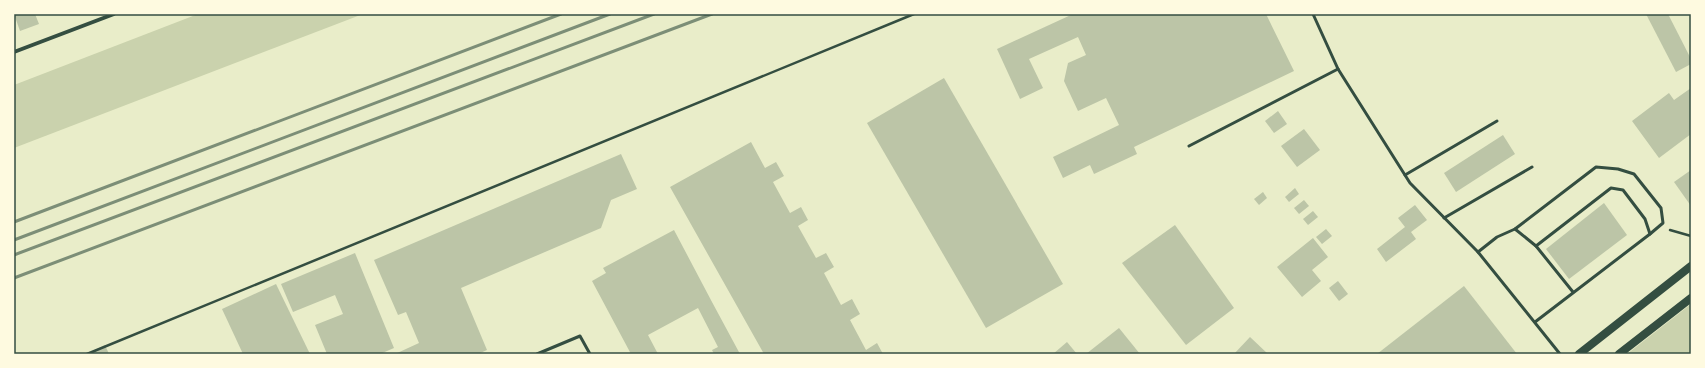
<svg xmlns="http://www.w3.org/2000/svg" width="1705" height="368" font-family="'Crimson Pro',serif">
	<rect width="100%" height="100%" fill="#e9edc9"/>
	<g fill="#cad2ad">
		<polygon points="198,14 363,14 14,148 14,85"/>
		<polygon points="1691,304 1691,354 1627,354"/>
	</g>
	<g fill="#bcc5a7">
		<polygon points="14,14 35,14 39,24 20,31"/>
		<polygon points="1073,14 1266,14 1294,71 1134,147 1137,154 1094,174 1090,165 1063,178 1053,157 1119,125 1106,98 1078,111 1064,81 1068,63 1086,55 1078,37 1029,59 1043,88 1020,99 997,49"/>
		<polygon points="1646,14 1668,14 1691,59 1691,64 1676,72"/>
		<polygon points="944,78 1063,284 986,328 867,123"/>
		<polygon points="1691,88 1691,134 1659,158 1632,121 1669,93 1674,100"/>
		<polygon points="1278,111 1287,124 1274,133 1265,121"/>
		<polygon points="1304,129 1320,150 1297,167 1281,146"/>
		<polygon points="1503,135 1515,154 1456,192 1444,173"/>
		<polygon points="751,142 765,168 776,162 784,176 773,182 790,213 801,207 808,220 798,226 816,258 826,253 834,267 824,273 841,305 852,299 860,314 850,320 866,350 877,343 883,354 764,354 670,187"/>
		<polygon points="621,154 637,189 611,200 601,228 461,288 487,350 478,354 395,354 419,343 406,312 398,315 374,260"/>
		<polygon points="1691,170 1691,206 1674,182"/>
		<polygon points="1295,188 1299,194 1289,202 1285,197"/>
		<polygon points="1263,192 1267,198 1259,205 1254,199"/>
		<polygon points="1304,200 1309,206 1299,214 1294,208"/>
		<polygon points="1604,203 1627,235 1569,279 1546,249"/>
		<polygon points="1415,205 1427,220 1411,232 1416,239 1386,262 1377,249 1405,227 1398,218"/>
		<polygon points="1313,211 1318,217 1308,225 1303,219"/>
		<polygon points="1175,225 1234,308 1186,345 1122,263"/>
		<polygon points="1326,229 1332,236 1322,244 1316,237"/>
		<polygon points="674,230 712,302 740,354 714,354 712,350 718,347 698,308 648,335 658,354 631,354 592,281 606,273 603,268"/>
		<polygon points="1313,238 1328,257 1312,270 1321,281 1302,297 1277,267"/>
		<polygon points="355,253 394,348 380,354 327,354 315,325 343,314 335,295 293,312 281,284"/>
		<polygon points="1338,281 1348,294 1339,301 1329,288"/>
		<polygon points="276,284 310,354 243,354 222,309"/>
		<polygon points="1464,286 1517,354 1377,354"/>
		<polygon points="1119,328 1140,354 1086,354"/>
		<polygon points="1250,337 1268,354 1234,354"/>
		<polygon points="1067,342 1077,354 1053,354"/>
		<polygon points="105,345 109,354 87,354"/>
	</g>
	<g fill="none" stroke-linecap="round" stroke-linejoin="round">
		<g stroke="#344e41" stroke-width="2.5">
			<polyline points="1670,230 1691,236"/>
			<polyline points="87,354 914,14"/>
		</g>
		<g stroke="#344e41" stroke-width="3">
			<polyline points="1313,14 1338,69 1410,183 1478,252 1560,354"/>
			<polyline points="1189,146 1338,69"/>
			<polyline points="1405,175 1497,121"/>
			<polyline points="1444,218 1532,167"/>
			<polyline points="1515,229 1596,167 1618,169 1634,174 1661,208 1663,223 1650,234"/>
			<polyline points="1536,246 1573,292"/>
			<polyline points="1478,252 1497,237 1515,229 1536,246 1611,188 1623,190 1645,219 1650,234 1535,322"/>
			<polyline points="537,354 580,336 590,354"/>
		</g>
		<polyline stroke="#344e41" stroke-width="4" points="14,52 114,14"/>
		<g stroke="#344e41" stroke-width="8">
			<polyline points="1579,354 1691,266"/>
			<polyline points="1619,354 1691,298"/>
		</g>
		<g stroke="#7c8e77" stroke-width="3">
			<polyline points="14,222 561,14"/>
			<polyline points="14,240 610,14"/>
			<polyline points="14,255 654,14"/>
			<polyline points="14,278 712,14"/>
		</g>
	</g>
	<rect width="1705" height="368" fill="none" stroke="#fefae0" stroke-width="30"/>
	<rect x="15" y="15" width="1675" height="338" fill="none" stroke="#344e41" stroke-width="1.5"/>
</svg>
